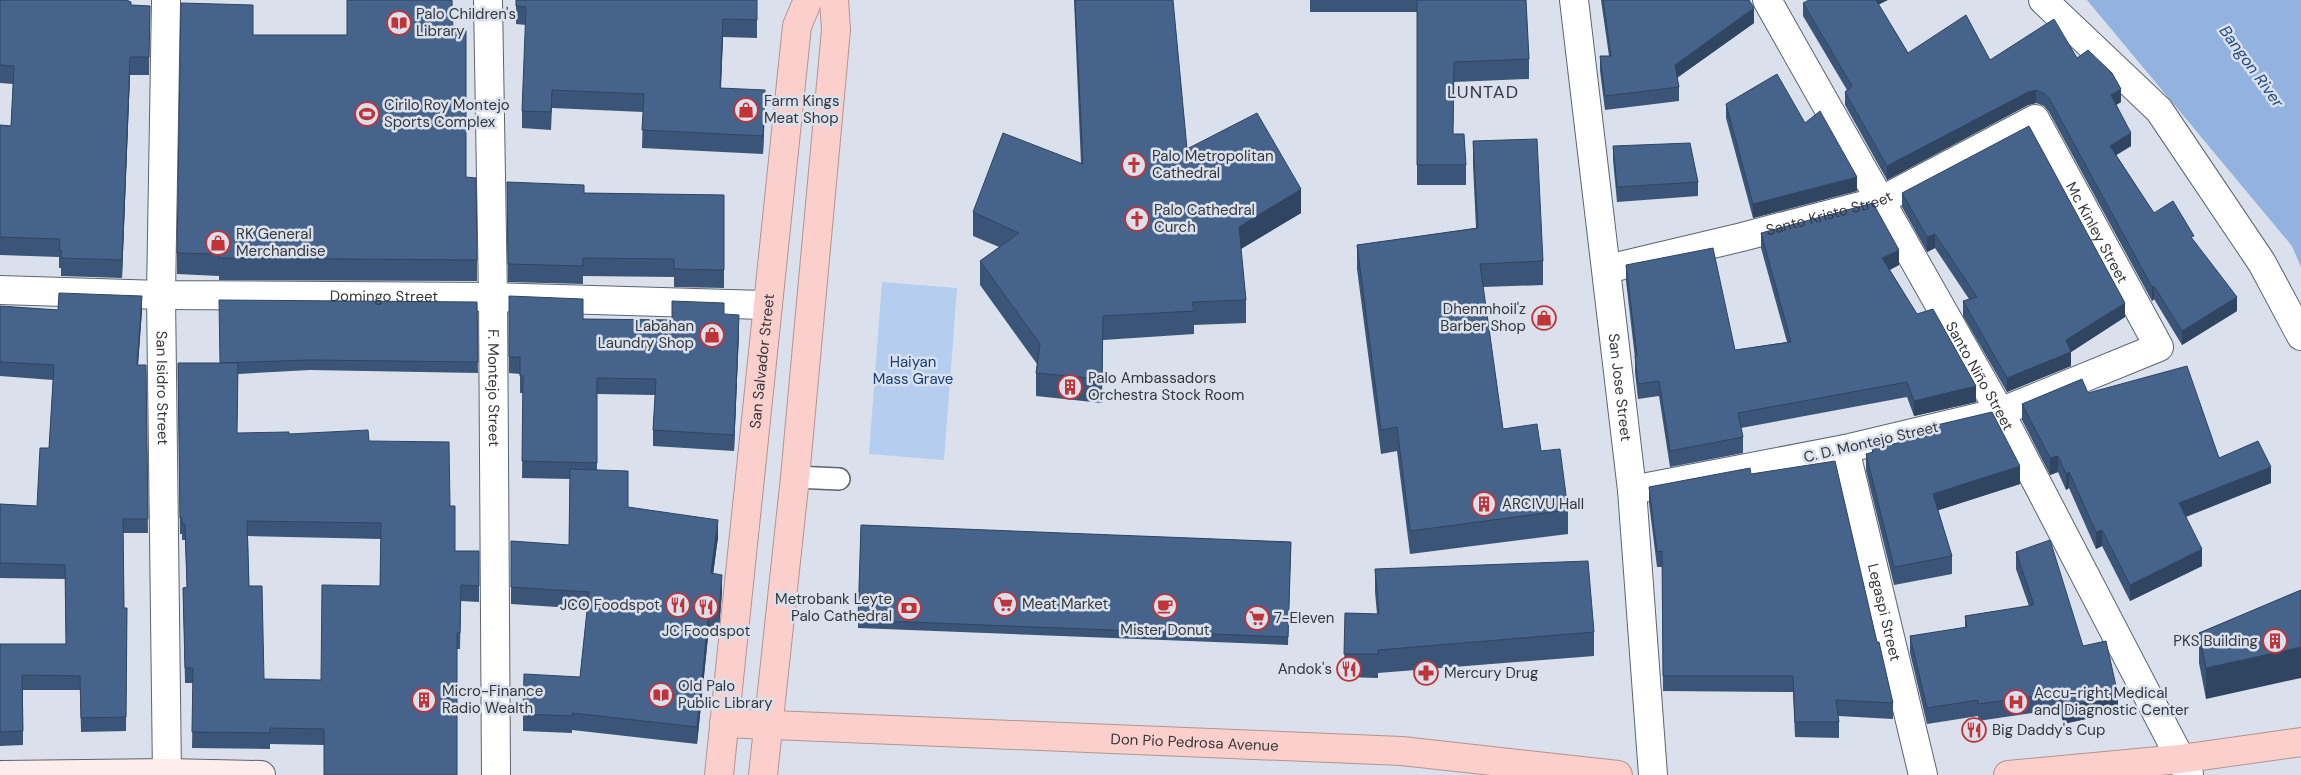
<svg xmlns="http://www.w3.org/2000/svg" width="2301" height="775" font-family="'DM Sans',sans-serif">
	<rect width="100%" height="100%" fill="#dae1ec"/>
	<polygon fill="#b5cef0" points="882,282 957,288 944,460 869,454"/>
	<polygon fill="#92b2df" points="2087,0 2301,0 2301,267 2292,246"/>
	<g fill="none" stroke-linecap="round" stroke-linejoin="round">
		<g stroke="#5d646d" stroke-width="24">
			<polyline id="service" points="795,477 839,479"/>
		</g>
		<g stroke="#5d646d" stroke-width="30">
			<polyline id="pedestrian" points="2043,0 2159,110 2262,263 2301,336"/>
		</g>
		<g stroke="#5d646d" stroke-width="30">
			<g id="minor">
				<path id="s1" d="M166 0 161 295 167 775"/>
				<path id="s2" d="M488 0 493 297 496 775"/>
				<path id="s3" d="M1767 0 2000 412 2189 775"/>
				<path id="s4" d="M1607 269 1742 237 1880 201 2035 119 2159 347 2000 412 1845 449 1632 490"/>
				<path id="s5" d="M0 290 161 295 493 297 768 305"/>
				<path id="s6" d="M1845 449 1923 775"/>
			</g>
		</g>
		<g stroke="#5d646d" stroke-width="30">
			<g id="tertiary">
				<path id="s7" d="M1574 0 1632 490 1653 775"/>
			</g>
		</g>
		<g stroke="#5d646d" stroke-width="30">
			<polyline id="secondary" points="2,775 167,773 261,775"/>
		</g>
		<g stroke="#b59391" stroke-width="30">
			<g id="trunk">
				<path id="s8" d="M724 723 1402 751 1618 775"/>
				<path id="s9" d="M719 775 797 26 808 0"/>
				<polyline points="763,775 795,477 836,30 834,0"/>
				<polyline points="2008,775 2180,759 2301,742"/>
			</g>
		</g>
		<use href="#service" stroke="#fff" stroke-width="21"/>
		<use href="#pedestrian" stroke="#fff" stroke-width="28"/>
		<use href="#minor" stroke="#fff" stroke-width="28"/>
		<use href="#tertiary" stroke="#fff" stroke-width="28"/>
		<use href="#secondary" stroke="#feedec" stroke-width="28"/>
		<use href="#trunk" stroke="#fbd0cc" stroke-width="28"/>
	</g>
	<g fill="#3b5578" fill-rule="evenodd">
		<polygon points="0,0 128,1 131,5 150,6 149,75 130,75 122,278 61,276 61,268 59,268 59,257 0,255 0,125 11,126 13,84 0,83"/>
		<polygon points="516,0 757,0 757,38 723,37 721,88 765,108 763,154 642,148 643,112 552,108 551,130 522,128 522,111 526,25 516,24"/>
		<polygon points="1074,0 1173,0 1187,149 1301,213 1241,249 1246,300 1246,323 1194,325 1194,334 1103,340 1102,403 1036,396 1036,373 1037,364 980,285 980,261 999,247 973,236 973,212 1081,164"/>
		<polygon points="1310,0 1526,0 1529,59 1529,79 1454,82 1453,134 1466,165 1466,185 1417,185 1417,12 1310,12"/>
		<polygon points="1601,0 1749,0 1754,23 1677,78 1679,87 1679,101 1605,110 1600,71 1600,56 1609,56"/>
		<polygon points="1803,3 1879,5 1908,53 1990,60 2077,58 2121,102 2116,105 2131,146 2116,155 2154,213 2194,241 2237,311 2182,345 2154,299 2152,301 2049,112 2044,106 2036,103 2028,105 1887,180 1845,105 1845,92 1847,90 1803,16"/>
		<polygon points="453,30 466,177 477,260 477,281 219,280 219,276 177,274 177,253 253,35 347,35"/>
		<polygon points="1726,104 1857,191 1753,218 1726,118"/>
		<polygon points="1473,141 1543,261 1543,285 1483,287 1503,429 1541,451 1568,510 1568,534 1410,554 1397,451 1381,454 1357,269 1357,245 1476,228 1473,165"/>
		<polygon points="1613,146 1698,182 1698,196 1617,202 1613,160"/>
		<polygon points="507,182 584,193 724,195 724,288 674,287 674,277 583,276 583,284 508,282"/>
		<polygon points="1902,193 2125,317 2071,352 2071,366 2007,392 1963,316 1963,301 1969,299 1935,248 1927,252 1902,207"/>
		<polygon points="1761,233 1899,265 1890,270 1917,314 1976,402 1914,416 1907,397 1741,428 1743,437 1743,453 1670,467 1659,396 1638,399 1635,372 1635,358 1626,281 1626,265 1735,350 1787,342 1761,248"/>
		<polygon points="509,296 583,319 672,320 724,314 739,331 734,451 653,446 653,430 655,395 597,394 597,470 628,508 718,537 713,574 722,592 719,628 709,627 697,744 572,730 572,733 523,731 523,714 580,677 587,609 511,604 511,541 569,545 570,479 522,478 523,393 520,393 520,374 509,373"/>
		<path d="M477 302 478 373 310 370 238 374 237 433 289 434 369 441 450 506 455 551H479V602L461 601 460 649H457L324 745 270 744V749L192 748 193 683H185L183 588 187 587 185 540H182V534H180L178 363H220ZM248 536 381 539 380 586 321 680 264 679 249 586Z"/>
		<polygon points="0,306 58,310 142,310 138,365 146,365 148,533 123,533 124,608 127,608 126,731 81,732 80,690 23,690 23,745 0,746 0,644 66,644 65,579 0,578 0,504 37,506 49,448 53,380 0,376"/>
		<polygon points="2088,393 2271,483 2186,517 2202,566 2130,601 2102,546 2096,549 2069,488 2066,490 2058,472 2050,475 2022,420 2022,404"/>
		<polygon points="1924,428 2020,484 1938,510 1952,556 1952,574 1894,585 1866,471 1866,454 1872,453 1872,449 1924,436"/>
		<polygon points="1751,474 1877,642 1893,703 1893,719 1838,716 1839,722 1839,738 1795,737 1793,692 1663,691 1662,567 1657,567 1649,503 1649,487"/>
		<polygon points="861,525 1291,542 1288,645 858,628"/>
		<polygon points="2016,552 2083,646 2118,712 2063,724 2060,709 1978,721 1978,716 1927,724 1910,653 1910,636 1965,628 1965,616 2029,606 2016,569"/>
		<polygon points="1375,569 1594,632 1594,656 1378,673 1378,678 1344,677 1345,613 1377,614 1375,592"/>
		<polygon points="2301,590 2206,699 2199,663 2199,633"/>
	</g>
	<g fill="#304561">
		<polygon points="1874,0 1888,0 1874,7"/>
		<polygon points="1754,8 1754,23 1675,79 1675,65"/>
		<polygon points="723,19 723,37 720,106 720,88"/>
		<polygon points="130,57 130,75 122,278 122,260"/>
		<polygon points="2121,89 2121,102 2111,108 2111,95"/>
		<polygon points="765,90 765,108 763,154 763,136"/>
		<polygon points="2036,90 2036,103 2028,105 1887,180 1887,166 2028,92"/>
		<polygon points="2131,133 2131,146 2110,159 2110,146"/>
		<polygon points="1857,177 1857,191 1753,218 1753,204"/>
		<polygon points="1301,189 1301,213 1239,250 1239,227"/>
		<polygon points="1935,234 1935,248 1927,252 1927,237"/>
		<polygon points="1899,250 1899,265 1882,273 1882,258"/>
		<polygon points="2154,286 2154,299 2152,301 2152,287"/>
		<polygon points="142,296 142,310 137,379 137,365"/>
		<polygon points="2237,297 2237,311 2182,345 2182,331"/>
		<polygon points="2125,303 2125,317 2071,352 2071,366 2007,392 2007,378"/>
		<polygon points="739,315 739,331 734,451 734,435"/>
		<polygon points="1976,386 1976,402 1914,416 1914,401"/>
		<polygon points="2058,456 2058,472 2050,475 2050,458"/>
		<polygon points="2020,466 2020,484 1933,512 1933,494"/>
		<polygon points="2271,467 2271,483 2179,519 2179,503"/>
		<polygon points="2069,472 2069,488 2066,490 2066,474"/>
		<polygon points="718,520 718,537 711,590 711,573"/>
		<polygon points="2102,530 2102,546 2096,549 2096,532"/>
		<polygon points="2202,549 2202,566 2130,601 2130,585"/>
		<polygon points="722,575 722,592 719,628 719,612"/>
		<polygon points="709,610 709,627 697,744 697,727"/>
		<polygon points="2301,647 2301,678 2206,699 2206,668"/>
		<polygon points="2118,695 2118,712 2063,724 2063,707"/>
	</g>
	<g fill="#45638b" stroke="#304561" fill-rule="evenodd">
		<polygon points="0,0 128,0 128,1 131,2 131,5 150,6 149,57 130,57 122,260 61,258 61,250 59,250 60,239 0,237 0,125 11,126 14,66 0,65"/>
		<polygon points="347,0 452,0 453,30 466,30 466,177 476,178 477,260 219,258 219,254 177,253 181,3 253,5 253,35 347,35"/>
		<polygon points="516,0 757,0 757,20 723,19 720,88 765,90 763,136 642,130 644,94 552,90 551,112 522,111 526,7 516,6"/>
		<polygon points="1075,0 1173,0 1187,149 1257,113 1301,189 1239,227 1246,300 1192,302 1194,311 1103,316 1102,379 1036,373 1040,344 980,261 1019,233 973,212 1003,133 1083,164"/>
		<polygon points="1417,0 1526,0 1529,59 1454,62 1453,134 1464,134 1466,165 1417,165"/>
		<polygon points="1603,0 1749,0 1754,8 1675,65 1679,87 1605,96 1600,56 1611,56"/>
		<polygon points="1809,0 1876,0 1908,53 1966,15 1990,60 2054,19 2077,58 2088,50 2112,73 2121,89 2111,95 2131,133 2110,146 2154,213 2173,201 2194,236 2191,237 2237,297 2182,331 2154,286 2152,287 2049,98 2044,93 2036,90 2028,92 1887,166 1845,92 1852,86 1803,3"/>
		<polygon points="1777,74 1805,123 1820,111 1857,177 1753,204 1726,104"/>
		<polygon points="2029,126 2125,303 2066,340 2071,352 2007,378 1963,301 1977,297 1935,234 1927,237 1902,193"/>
		<polygon points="1537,139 1543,261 1480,264 1503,429 1537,424 1541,451 1560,449 1568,510 1410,531 1397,427 1381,430 1357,245 1478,228 1473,141"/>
		<polygon points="1690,143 1698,182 1617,187 1613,146"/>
		<polygon points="507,182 584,185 584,193 724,195 724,270 674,269 674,259 583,258 583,266 508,264"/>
		<polygon points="1873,203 1899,250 1882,258 1917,314 1933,309 1976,386 1914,401 1907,382 1738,413 1743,437 1670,451 1659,381 1638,384 1635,356 1637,356 1626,265 1713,248 1735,350 1791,342 1761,233"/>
		<polygon points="59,293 142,296 137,365 146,365 148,519 123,519 124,608 127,608 126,717 81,718 80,676 22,675 23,731 0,732 0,644 66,644 65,565 0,563 0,504 37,506 40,448 49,448 54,365 0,362 0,306 58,310"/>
		<polygon points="509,296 583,299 583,319 672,320 672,301 724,303 724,314 739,315 734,435 653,430 656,379 597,378 597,463 522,461 523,376 520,376 520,357 509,357"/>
		<polygon points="219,300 477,302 478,362 310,360 220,363"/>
		<path d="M178 363H238L237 433 289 432V434L368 430 369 441 449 442 450 506H455V551H479V586L461 585 460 633H457V775H324V729L270 728V733L192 732 193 668H185L183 588 187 587 185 524H182V518H180ZM247 521 381 523 380 586 322 585 321 680 264 679 262 586H249Z"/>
		<polygon points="2187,366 2219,458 2258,441 2271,467 2179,503 2202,549 2130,585 2102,530 2096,532 2069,472 2066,474 2058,456 2050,458 2022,404 2082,379 2088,393"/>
		<polygon points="1992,412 2020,466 1933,494 1952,556 1894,567 1866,454 1873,452 1872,449 1927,436 1924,428"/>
		<polygon points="1835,461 1877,642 1879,642 1893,703 1836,700 1839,722 1795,722 1793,676 1663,676 1662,551 1657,552 1649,487 1750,468 1751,474"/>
		<polygon points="570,469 628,471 628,507 718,520 711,573 722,575 719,612 709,610 697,727 572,713 572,716 523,714 524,674 580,677 589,592 511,587 511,541 569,545"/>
		<polygon points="861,525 1291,542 1288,637 858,620"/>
		<polygon points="2050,540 2083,646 2106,641 2118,695 2063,707 2060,693 1978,704 1978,700 1927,708 1910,636 1967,627 1965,616 2034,605 2016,552"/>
		<polygon points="1588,561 1594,632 1378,650 1378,654 1344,654 1345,613 1379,614 1375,569"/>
		<polygon points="2301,590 2301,647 2206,668 2199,633"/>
	</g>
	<defs>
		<g id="library-ring" transform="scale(1.25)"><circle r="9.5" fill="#dae1ec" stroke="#c23337" stroke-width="1.5"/><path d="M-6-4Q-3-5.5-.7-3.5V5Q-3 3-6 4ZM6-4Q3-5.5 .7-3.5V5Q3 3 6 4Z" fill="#c23337"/></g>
		<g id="shop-ring" transform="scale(1.25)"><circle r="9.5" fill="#dae1ec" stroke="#c23337" stroke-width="1.5"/><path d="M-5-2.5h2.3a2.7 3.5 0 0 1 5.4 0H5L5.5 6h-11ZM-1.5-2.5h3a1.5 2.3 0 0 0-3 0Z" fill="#c23337"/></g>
		<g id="stadium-ring" transform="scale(1.25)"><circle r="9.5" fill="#dae1ec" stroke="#c23337" stroke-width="1.5"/><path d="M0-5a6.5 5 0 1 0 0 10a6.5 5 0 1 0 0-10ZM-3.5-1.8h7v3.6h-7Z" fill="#c23337"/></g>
		<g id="church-ring" transform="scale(1.25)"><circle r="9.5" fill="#dae1ec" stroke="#c23337" stroke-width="1.5"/><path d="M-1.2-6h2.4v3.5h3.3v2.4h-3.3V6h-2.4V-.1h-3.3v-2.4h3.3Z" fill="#c23337"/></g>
		<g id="building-ring" transform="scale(1.25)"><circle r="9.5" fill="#dae1ec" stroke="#c23337" stroke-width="1.5"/><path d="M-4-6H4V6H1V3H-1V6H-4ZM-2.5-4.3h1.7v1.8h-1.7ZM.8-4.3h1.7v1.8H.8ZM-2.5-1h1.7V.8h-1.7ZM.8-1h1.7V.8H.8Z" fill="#c23337"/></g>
		<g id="supermarket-ring" transform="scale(1.25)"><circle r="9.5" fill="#dae1ec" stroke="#c23337" stroke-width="1.5"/><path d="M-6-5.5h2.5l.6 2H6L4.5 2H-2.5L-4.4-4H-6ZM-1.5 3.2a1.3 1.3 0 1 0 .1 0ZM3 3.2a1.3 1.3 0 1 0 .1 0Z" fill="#c23337"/></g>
		<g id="restaurant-ring" transform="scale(1.25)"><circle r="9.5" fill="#dae1ec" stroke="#c23337" stroke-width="1.5"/><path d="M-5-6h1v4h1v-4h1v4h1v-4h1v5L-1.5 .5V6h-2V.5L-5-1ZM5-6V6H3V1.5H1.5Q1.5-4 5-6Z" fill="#c23337"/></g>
		<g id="cafe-ring" transform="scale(1.25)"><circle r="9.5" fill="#dae1ec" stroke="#c23337" stroke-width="1.5"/><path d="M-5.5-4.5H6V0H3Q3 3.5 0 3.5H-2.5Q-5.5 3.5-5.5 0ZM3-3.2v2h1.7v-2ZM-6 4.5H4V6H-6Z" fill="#c23337"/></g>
		<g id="bank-ring" transform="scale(1.25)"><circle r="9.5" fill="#dae1ec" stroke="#c23337" stroke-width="1.5"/><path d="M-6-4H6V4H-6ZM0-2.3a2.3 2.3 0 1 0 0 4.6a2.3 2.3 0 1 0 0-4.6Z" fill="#c23337"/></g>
		<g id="pharmacy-ring" transform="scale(1.25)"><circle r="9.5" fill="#dae1ec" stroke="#c23337" stroke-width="1.5"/><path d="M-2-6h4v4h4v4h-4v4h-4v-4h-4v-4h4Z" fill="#c23337"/></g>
		<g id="hospital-ring" transform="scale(1.25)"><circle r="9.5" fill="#dae1ec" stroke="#c23337" stroke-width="1.5"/><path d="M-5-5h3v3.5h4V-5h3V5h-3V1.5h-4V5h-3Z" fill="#c23337"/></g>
	</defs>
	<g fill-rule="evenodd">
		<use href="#library-ring" x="399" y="23"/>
		<use href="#shop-ring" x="746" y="110"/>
		<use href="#stadium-ring" x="367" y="114"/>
		<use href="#church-ring" x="1134" y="165"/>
		<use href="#church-ring" x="1137" y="219"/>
		<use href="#shop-ring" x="218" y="243"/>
		<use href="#shop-ring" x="1544" y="318"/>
		<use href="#shop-ring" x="712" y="335"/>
		<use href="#building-ring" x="1070" y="387"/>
		<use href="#building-ring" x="1484" y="504"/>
		<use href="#supermarket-ring" x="1005" y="604"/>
		<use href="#restaurant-ring" x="678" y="605"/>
		<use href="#cafe-ring" x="1165" y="606"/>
		<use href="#restaurant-ring" x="706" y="607"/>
		<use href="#bank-ring" x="909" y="608"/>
		<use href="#supermarket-ring" x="1257" y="618"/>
		<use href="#building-ring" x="2275" y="641"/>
		<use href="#restaurant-ring" x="1349" y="669"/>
		<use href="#pharmacy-ring" x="1426" y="673"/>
		<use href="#library-ring" x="661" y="695"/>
		<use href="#building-ring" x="424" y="700"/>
		<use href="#hospital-ring" x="2016" y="702"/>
		<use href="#restaurant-ring" x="1974" y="730"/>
	</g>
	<g text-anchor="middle" stroke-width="5" stroke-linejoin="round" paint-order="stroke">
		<g font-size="15" fill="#34373b" stroke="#dae1ec" text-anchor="start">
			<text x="416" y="19">Palo Children's<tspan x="416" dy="17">Library</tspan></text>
			<text x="764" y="106">Farm Kings<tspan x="764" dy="17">Meat Shop</tspan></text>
			<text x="384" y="110">Cirilo Roy Montejo<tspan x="384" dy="17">Sports Complex</tspan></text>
			<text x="1152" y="161">Palo Metropolitan<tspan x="1152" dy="17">Cathedral</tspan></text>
			<text x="1154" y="215">Palo Cathedral<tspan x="1154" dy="17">Curch</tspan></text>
			<text x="236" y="239">RK General<tspan x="236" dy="17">Merchandise</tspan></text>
			<text x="1526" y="314" text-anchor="end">Dhenmhoil'z<tspan x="1526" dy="17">Barber Shop</tspan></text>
			<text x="694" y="331" text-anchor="end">Labahan<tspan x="694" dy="17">Laundry Shop</tspan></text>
			<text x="1088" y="383">Palo Ambassadors<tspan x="1088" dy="17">Orchestra Stock Room</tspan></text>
			<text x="1502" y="509">ARCIVU Hall</text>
			<text x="892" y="604" text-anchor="end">Metrobank Leyte<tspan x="892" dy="17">Palo Cathedral</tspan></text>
			<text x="1022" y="609">Meat Market</text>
			<text x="660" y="610" text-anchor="end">JCO Foodspot</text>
			<text x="1274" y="623">7-Eleven</text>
			<text x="1165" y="635" text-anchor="middle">Mister Donut</text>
			<text x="706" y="636" text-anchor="middle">JC Foodspot</text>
			<text x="2258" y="646" text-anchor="end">PKS Building</text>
			<text x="1332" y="674" text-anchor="end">Andok's</text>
			<text x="1444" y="678">Mercury Drug</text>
			<text x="678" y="691">Old Palo<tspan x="678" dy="17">Public Library</tspan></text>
			<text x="442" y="696">Micro-Finance<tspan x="442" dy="17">Radio Wealth</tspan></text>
			<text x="2034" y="698">Accu-right Medical<tspan x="2034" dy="17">and Diagnostic Center</tspan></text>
			<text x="1992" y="735">Big Daddy's Cup</text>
		</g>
		<g font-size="15" fill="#34373b" stroke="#dae1ec">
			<text dy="5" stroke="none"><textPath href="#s4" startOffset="229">Santo Kristo Street</textPath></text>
			<text dy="5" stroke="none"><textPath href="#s4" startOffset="586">Mc Kinley Street</textPath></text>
			<text dy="5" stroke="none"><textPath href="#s5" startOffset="384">Domingo Street</textPath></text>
			<text dy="5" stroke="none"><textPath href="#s9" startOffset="416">San Salvador Street</textPath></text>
			<text dy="5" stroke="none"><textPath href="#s3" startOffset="432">Santo Niño Street</textPath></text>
			<text dy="5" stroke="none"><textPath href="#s1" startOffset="388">San Isidro Street</textPath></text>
			<text dy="5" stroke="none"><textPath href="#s2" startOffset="388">F. Montejo Street</textPath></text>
			<text dy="5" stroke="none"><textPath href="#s7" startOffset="390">San Jose Street</textPath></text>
			<text transform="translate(1871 442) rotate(-13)" y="5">C. D. Montejo Street</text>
			<text dy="5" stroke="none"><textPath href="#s6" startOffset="168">Legaspi Street</textPath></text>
			<text dy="5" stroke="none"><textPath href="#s8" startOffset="471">Don Pio Pedrosa Avenue</textPath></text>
		</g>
		<g font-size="15" fill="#153f75" stroke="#dae1ec">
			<text x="913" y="367">Haiyan<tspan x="913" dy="17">Mass Grave</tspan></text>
		</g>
		<g font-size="16" font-style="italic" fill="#214b82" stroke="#dae1ec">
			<text transform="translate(2252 66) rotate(54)" y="6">Bangon River</text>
		</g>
		<g font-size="18" letter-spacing="1" fill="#343a43" stroke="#dae1ec">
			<text x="1483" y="98">LUNTAD</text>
		</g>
	</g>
</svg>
